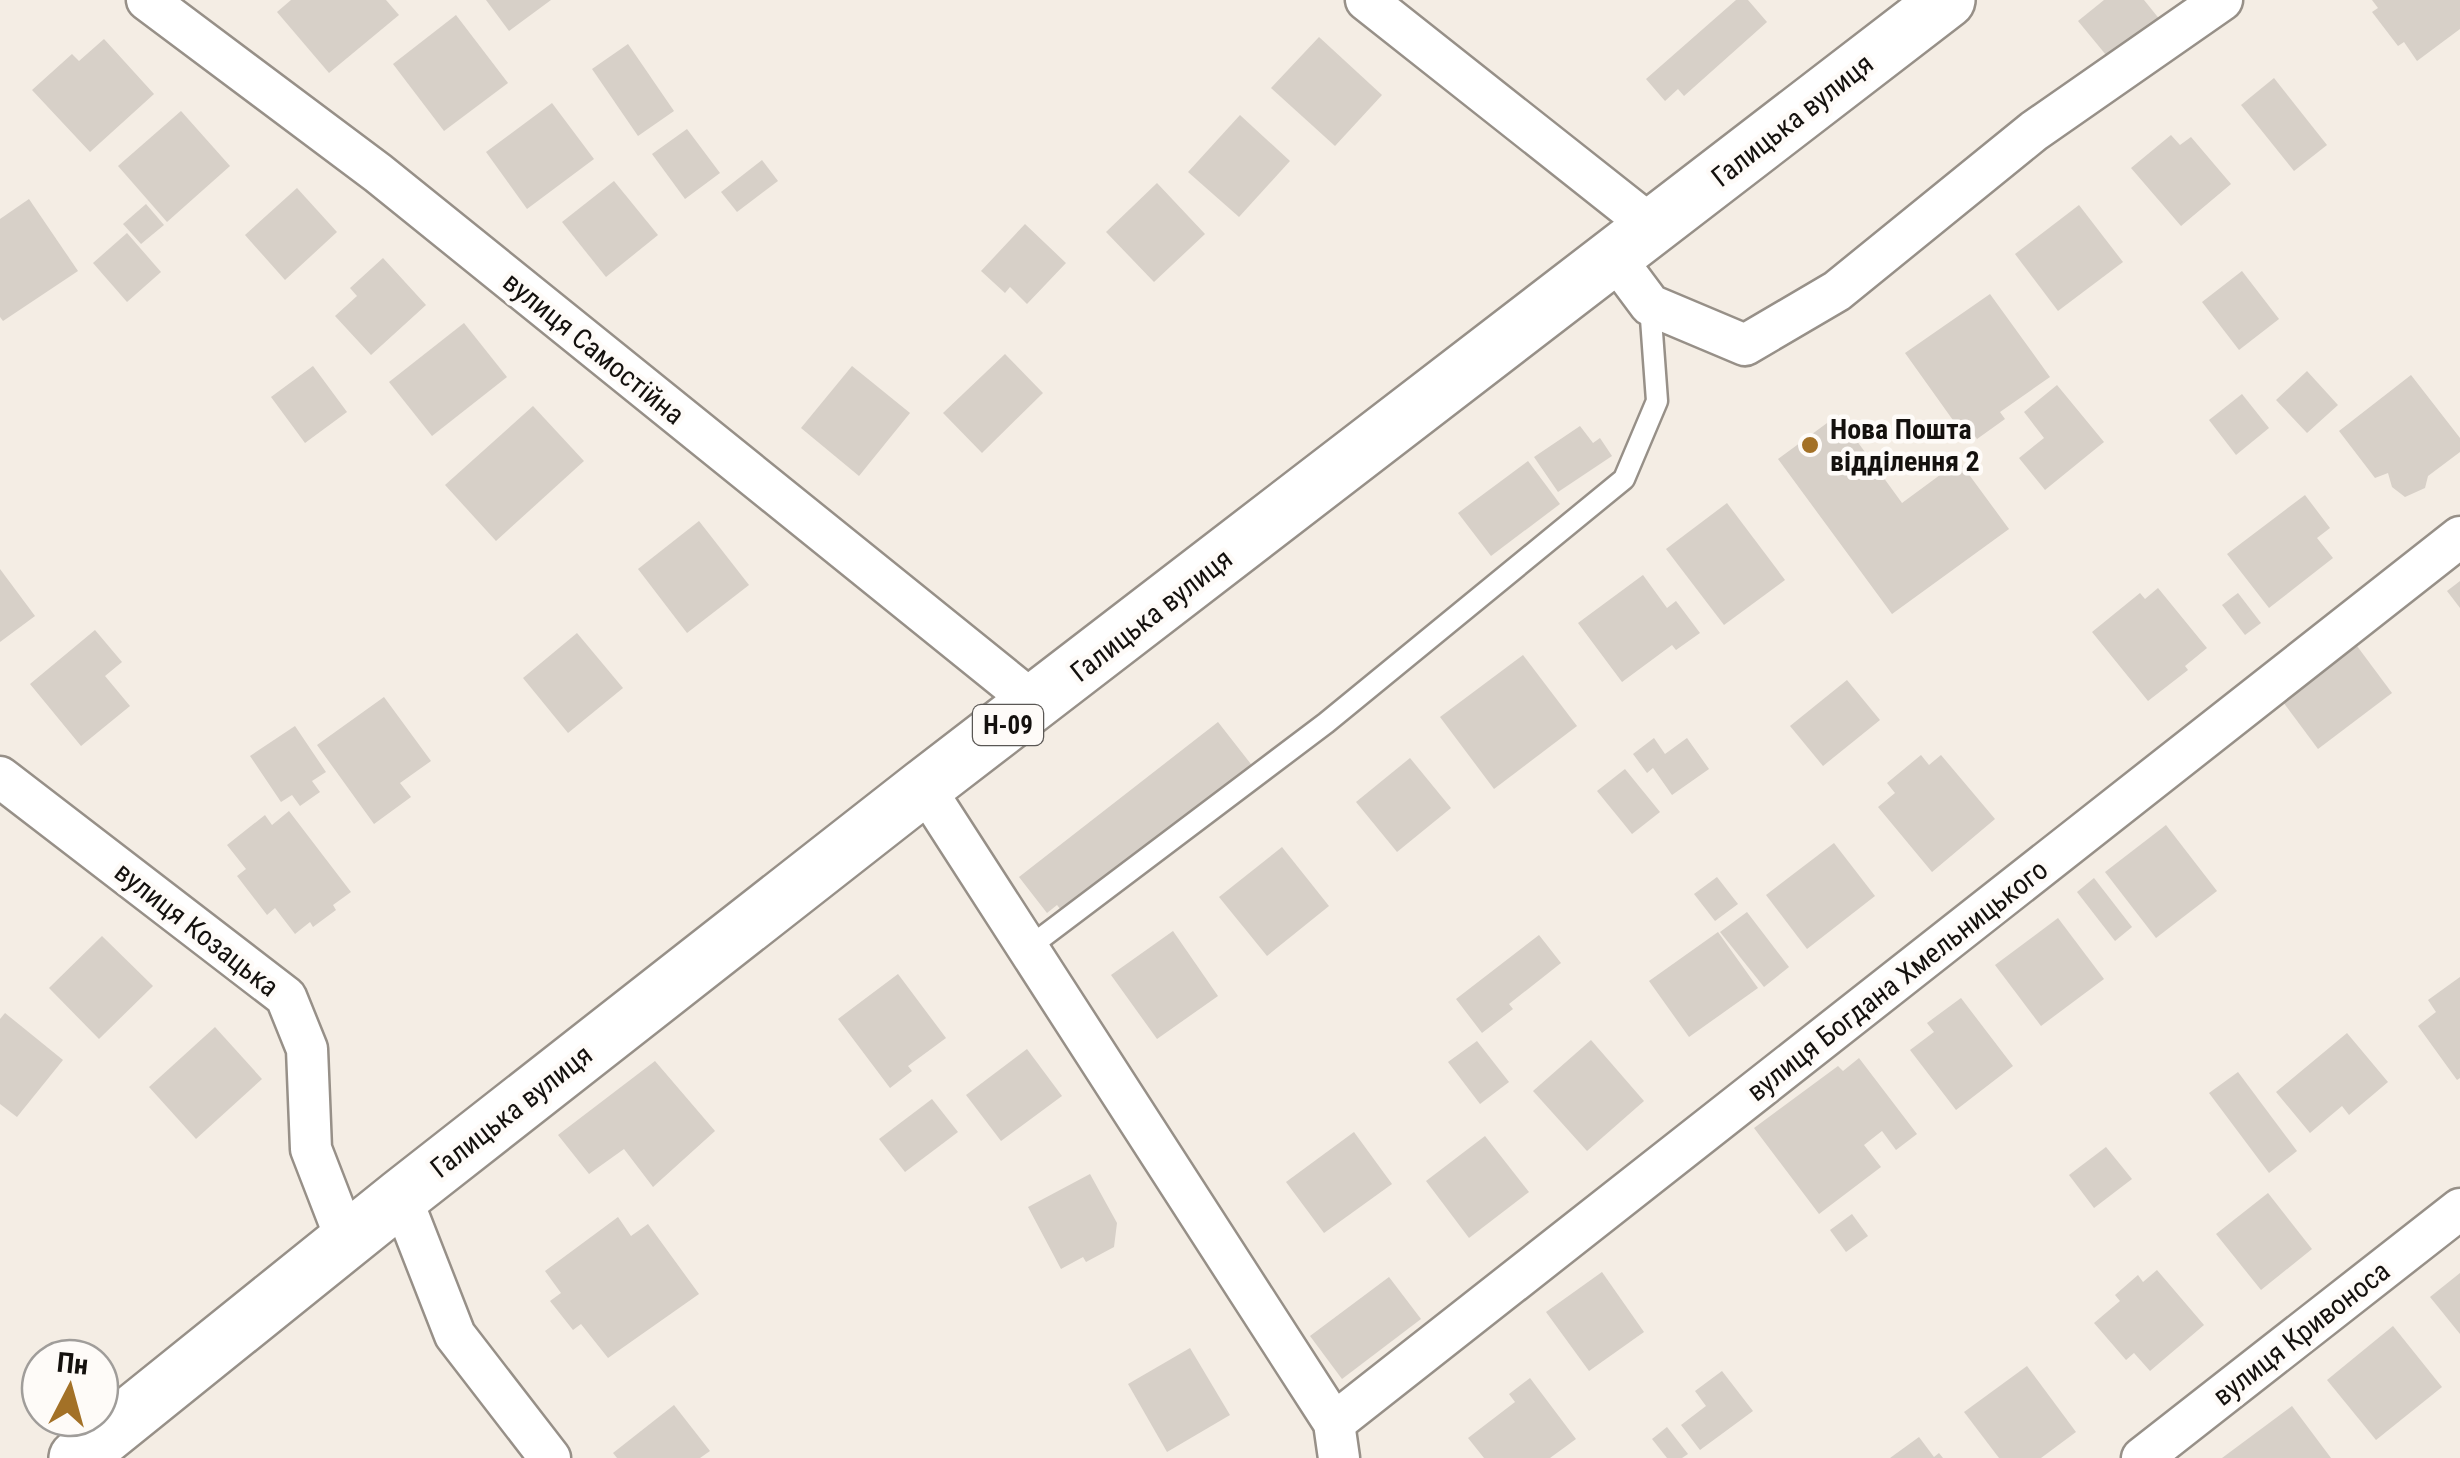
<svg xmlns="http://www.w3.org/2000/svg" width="2460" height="1458" font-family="'Roboto Condensed',sans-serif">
	<rect width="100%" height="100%" fill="#f4ede4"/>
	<g fill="#d7d0c8">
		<polygon points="291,0 386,0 399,15 329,73 277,12"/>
		<polygon points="486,0 551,0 509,31"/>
		<polygon points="1736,0 1748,0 1767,22 1684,96 1678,89 1665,101 1646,79"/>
		<polygon points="2104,0 2144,0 2161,21 2111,61 2078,21"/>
		<polygon points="2372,0 2460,0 2460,29 2417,61 2404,42 2398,46 2372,12 2378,8"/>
		<polygon points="456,15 508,83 444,131 393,64"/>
		<polygon points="1319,37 1382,95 1335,146 1271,88"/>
		<polygon points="104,39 154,94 90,152 32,90 72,54 79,61"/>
		<polygon points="628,44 674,111 638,136 592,69"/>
		<polygon points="2274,78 2327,145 2294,171 2241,105"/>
		<polygon points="552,103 594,159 527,209 486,152"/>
		<polygon points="181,111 230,166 167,222 118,166"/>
		<polygon points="1240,115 1290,161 1239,217 1188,172"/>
		<polygon points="687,129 720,173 685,199 652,154"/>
		<polygon points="2171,135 2180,145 2191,137 2231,184 2181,226 2131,168"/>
		<polygon points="762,160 778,181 737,212 721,192"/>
		<polygon points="614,181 658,235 606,277 562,222"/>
		<polygon points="1157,183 1205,234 1154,282 1106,232"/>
		<polygon points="297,188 337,232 285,280 245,235"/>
		<polygon points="29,199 78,271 3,321 0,317 0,219"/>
		<polygon points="146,204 164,225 141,244 123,224"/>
		<polygon points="2079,205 2123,262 2058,311 2015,254"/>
		<polygon points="1025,224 1066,263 1027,304 1010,287 1005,293 981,271"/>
		<polygon points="127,233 161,272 127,302 93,263"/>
		<polygon points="383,258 426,305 371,355 335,316 357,296 350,288"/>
		<polygon points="2242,271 2279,319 2239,350 2202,302"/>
		<polygon points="1990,294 2050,377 2000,412 2005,419 1977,439 1972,432 1965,437 1905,353"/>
		<polygon points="464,323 507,377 432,436 389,382"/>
		<polygon points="1005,354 1043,393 982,453 943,413"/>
		<polygon points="313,366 347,412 305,443 271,397"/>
		<polygon points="852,366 910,413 859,476 801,428"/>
		<polygon points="2307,371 2338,405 2307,433 2276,400"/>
		<polygon points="2411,375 2460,438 2460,452 2428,476 2425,488 2405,497 2392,487 2388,473 2375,478 2339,431"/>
		<polygon points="2057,385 2104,442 2045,490 2019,458 2044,438 2024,412"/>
		<polygon points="2242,394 2269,428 2236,455 2209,420"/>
		<polygon points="533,406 584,461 496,541 445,485"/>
		<polygon points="1838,415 1902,503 1959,461 2009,529 1892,614 1778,459"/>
		<polygon points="1580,426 1593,443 1600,438 1612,456 1558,492 1534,457"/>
		<polygon points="1528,461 1560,504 1491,556 1458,513"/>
		<polygon points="2305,495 2330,528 2317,538 2333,558 2269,608 2227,554"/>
		<polygon points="1727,503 1785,580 1724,625 1666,549"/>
		<polygon points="699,521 749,585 687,633 638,569"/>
		<polygon points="0,569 35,616 0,642"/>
		<polygon points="1643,575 1667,608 1676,601 1700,633 1676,650 1672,645 1622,682 1578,623"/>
		<polygon points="2460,581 2460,608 2447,591"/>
		<polygon points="2158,588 2207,648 2185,666 2188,670 2148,701 2092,632 2140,593 2145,599"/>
		<polygon points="2238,593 2261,623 2245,635 2222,605"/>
		<polygon points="95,630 122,662 105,676 130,706 81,746 30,684"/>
		<polygon points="577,633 623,688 568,733 523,678"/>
		<polygon points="2357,646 2392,693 2318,749 2283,702"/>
		<polygon points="1523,655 1577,726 1494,789 1440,717"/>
		<polygon points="1847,680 1880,720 1823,766 1790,726"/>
		<polygon points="384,697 431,761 400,783 411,797 374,824 317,745"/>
		<polygon points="1218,722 1254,768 1065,915 1057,905 1047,913 1019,877"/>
		<polygon points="295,726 326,772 312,781 320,792 300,806 292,795 281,802 250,756"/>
		<polygon points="1654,738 1665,754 1687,738 1709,769 1672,795 1653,768 1647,773 1633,754"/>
		<polygon points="1921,755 1929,765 1941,755 1995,819 1932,872 1878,807 1895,793 1887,783"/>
		<polygon points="1410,758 1451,808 1397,852 1356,802"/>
		<polygon points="1625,769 1660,812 1632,834 1597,791"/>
		<polygon points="289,811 351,892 333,905 336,910 313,927 310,922 295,934 275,908 267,915 237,876 246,869 227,845 265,815 272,825"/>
		<polygon points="2166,825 2217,891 2156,938 2105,872"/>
		<polygon points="1834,843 1875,896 1807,949 1766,895"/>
		<polygon points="1282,847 1329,906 1267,956 1219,897"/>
		<polygon points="1717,877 1738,904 1715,921 1694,894"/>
		<polygon points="2094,878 2132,927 2115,941 2077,892"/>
		<polygon points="1747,912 1789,967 1764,987 1720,932"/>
		<polygon points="2058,918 2104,979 2041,1026 1995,965"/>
		<polygon points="1173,931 1218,996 1157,1039 1111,975"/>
		<polygon points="1718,932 1758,988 1689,1037 1649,981"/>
		<polygon points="1539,935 1561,963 1509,1004 1513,1009 1482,1033 1456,999"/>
		<polygon points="102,936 153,986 99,1039 49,988"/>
		<polygon points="898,974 946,1038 908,1066 912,1071 890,1088 838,1019"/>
		<polygon points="2460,977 2460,1078 2457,1080 2418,1026 2436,1012 2428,1000"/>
		<polygon points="1961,998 2013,1066 1956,1110 1910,1050 1934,1032 1927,1023"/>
		<polygon points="5,1013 63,1060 17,1117 0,1104 0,1019"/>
		<polygon points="215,1027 262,1079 196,1139 149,1087"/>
		<polygon points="2347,1033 2388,1082 2349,1115 2342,1106 2310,1133 2276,1092"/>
		<polygon points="1591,1040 1644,1101 1587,1151 1533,1091"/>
		<polygon points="1477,1041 1509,1082 1480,1104 1448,1062"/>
		<polygon points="1027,1049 1062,1096 1001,1141 966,1095"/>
		<polygon points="1859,1058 1917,1134 1896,1150 1882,1131 1864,1145 1881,1167 1819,1214 1754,1128 1838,1066 1843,1071"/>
		<polygon points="655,1061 715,1131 653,1187 624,1149 589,1174 558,1135"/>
		<polygon points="2238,1072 2297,1151 2269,1173 2209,1093"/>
		<polygon points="932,1099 958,1132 905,1172 879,1139"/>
		<polygon points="1354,1132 1392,1184 1324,1233 1286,1182"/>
		<polygon points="1485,1136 1529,1192 1469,1238 1426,1181"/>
		<polygon points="2106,1147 2132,1179 2094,1208 2069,1175"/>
		<polygon points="1090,1174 1117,1223 1114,1247 1086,1262 1083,1257 1061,1269 1028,1207"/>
		<polygon points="2268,1193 2312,1249 2261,1290 2216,1234"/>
		<polygon points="1852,1214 1868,1236 1846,1252 1830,1230"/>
		<polygon points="618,1217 631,1236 648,1224 699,1294 608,1358 581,1324 573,1330 550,1301 561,1293 545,1271"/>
		<polygon points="2157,1270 2204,1325 2150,1371 2134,1353 2126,1360 2094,1323 2120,1301 2115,1295 2138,1275 2143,1282"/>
		<polygon points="1602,1272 1644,1332 1589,1371 1546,1312"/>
		<polygon points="2460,1273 2460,1334 2430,1297"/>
		<polygon points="1389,1277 1421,1319 1342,1379 1310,1336"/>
		<polygon points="2393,1326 2442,1387 2376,1440 2327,1380"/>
		<polygon points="1190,1348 1230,1415 1167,1452 1128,1384"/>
		<polygon points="2027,1366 2076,1432 2041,1458 1999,1458 1964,1412"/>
		<polygon points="1722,1371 1753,1411 1700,1450 1681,1425 1706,1406 1695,1391"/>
		<polygon points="1530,1378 1576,1439 1550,1458 1484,1458 1468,1438 1515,1402 1509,1394"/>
		<polygon points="674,1405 710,1451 700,1458 617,1458 613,1453"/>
		<polygon points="2292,1406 2331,1458 2222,1458"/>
		<polygon points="1667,1427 1688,1454 1682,1458 1667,1458 1652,1439"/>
		<polygon points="1919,1437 1934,1457 1939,1453 1943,1458 1890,1458"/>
	</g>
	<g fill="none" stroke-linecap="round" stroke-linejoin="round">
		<g stroke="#979088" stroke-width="25">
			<polyline id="lane" points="1028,948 1326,723 1624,479 1657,401 1650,305"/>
		</g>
		<g stroke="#979088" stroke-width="45">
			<g id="street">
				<polyline points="147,0 378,173 1036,704"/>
				<polyline points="1366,0 1654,228"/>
				<polyline points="1615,258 1650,305 1745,345 1837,291 2034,131 2222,0"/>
				<polyline points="0,777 286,997 307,1049 311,1149 347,1242"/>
				<polyline points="924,787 1334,1423 1339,1458"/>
				<polyline points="401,1197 455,1335 550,1458"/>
				<polyline points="1334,1423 2460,537"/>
				<polyline points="2142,1458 2460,1209"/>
			</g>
		</g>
		<g stroke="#979088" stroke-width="60">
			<polyline id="primary" points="77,1458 401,1197 924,787 1947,0"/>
		</g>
		<use href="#lane" stroke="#fff" stroke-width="20"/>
		<use href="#street" stroke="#fff" stroke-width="40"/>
		<use href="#primary" stroke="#fff" stroke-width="55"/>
	</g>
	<circle fill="#a37127" stroke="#fefbf8" stroke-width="4" cx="1810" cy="445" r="10"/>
	<g text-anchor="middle" stroke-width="9" stroke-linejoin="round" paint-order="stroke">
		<rect fill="#fefbf8" stroke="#5a5754" stroke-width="2.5" x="973" y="705" width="70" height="40" rx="8"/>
		<g font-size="25" font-weight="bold" fill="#14110e">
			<text x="1008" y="734">Н-09</text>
		</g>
		<g font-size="28" fill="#14110e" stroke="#fefbf8">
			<text transform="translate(1792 120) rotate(-38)" y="10">Галицька вулиця</text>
			<text transform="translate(594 348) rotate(39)" y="10">вулиця Самостійна</text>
			<text transform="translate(1151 615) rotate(-38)" y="10">Галицька вулиця</text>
			<text transform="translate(197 929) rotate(38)" y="10">вулиця Козацька</text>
			<text transform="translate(1897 980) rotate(-38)" y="10">вулиця Богдана Хмельницького</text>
			<text transform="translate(511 1111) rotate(-38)" y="10">Галицька вулиця</text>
			<text transform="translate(2301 1333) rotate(-38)" y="10">вулиця Кривоноса</text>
		</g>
		<g font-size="28" font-weight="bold" fill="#14110e" stroke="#fefbf8" text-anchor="start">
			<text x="1830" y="439">Нова Пошта<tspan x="1830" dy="32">відділення 2</tspan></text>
		</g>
	</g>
	<g transform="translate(70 1388) rotate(6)"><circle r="48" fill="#fefbf8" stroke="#a09d9a" stroke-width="2.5"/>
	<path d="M0-8L18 38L0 25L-18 38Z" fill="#a37127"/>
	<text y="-15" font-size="28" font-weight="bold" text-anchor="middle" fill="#14110e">Пн</text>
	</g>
</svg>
